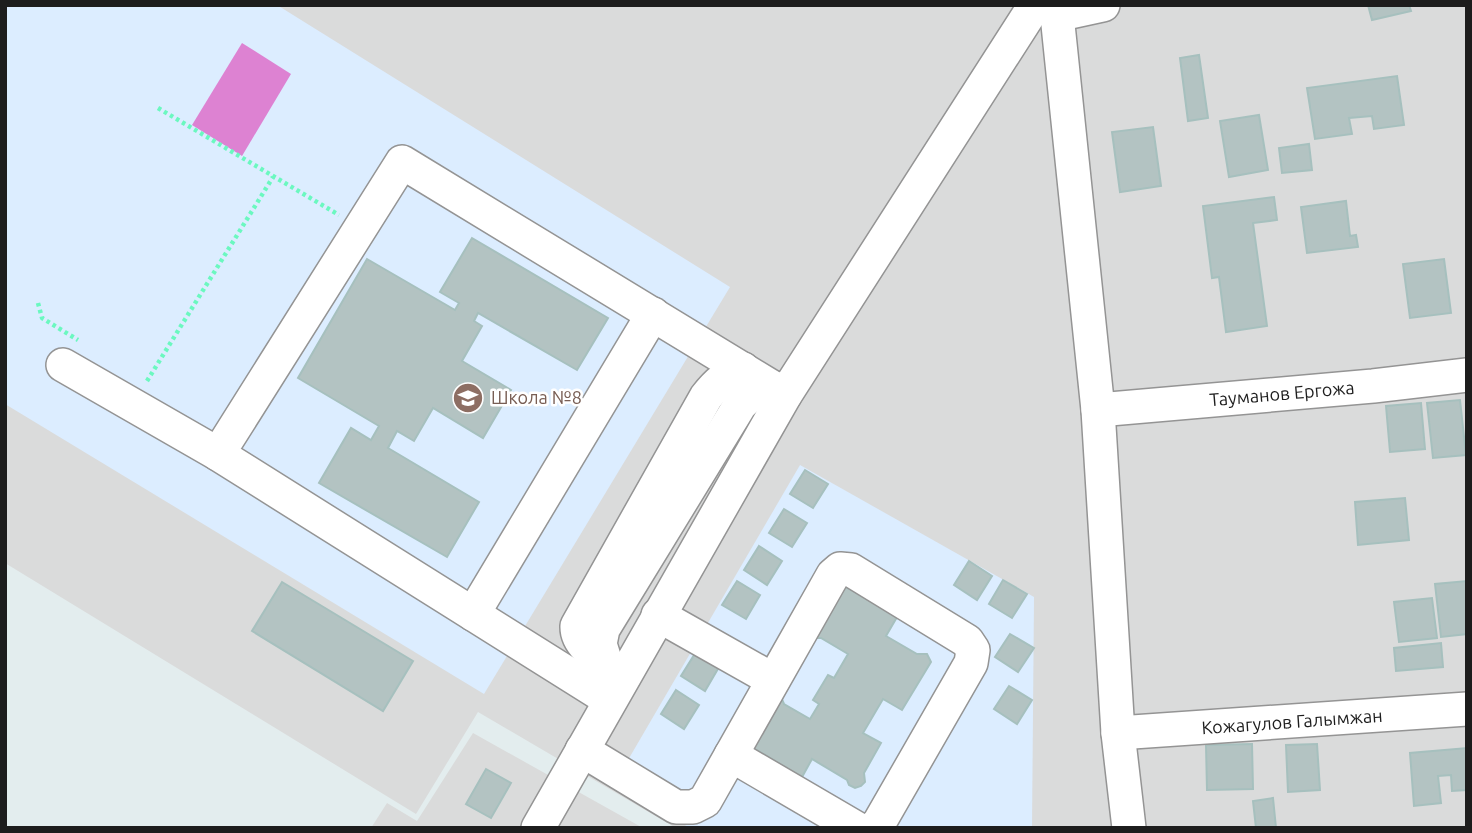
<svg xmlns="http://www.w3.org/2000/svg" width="1472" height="833" font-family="Ubuntu,sans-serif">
	<rect width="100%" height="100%" fill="#e3edee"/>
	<g fill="#dadbdb">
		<polygon points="5,5 1467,5 1467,828 676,828 478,712 416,814 5,563"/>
		<polygon points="473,733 643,828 371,828 387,803 417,821"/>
	</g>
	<g fill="#dcedff">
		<polygon points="5,5 277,5 730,287 484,694 5,404"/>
		<polygon points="800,465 1034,597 1032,828 690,828 614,784"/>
	</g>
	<polygon fill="#dd82d2" points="242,43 291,74 242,156 192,125"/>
	<g fill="#b3c3c2" stroke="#a6c0be" stroke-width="2">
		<polygon points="1368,5 1409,5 1411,11 1372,20"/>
		<polygon points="1199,55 1208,118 1188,121 1180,58"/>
		<polygon points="1397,76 1404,125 1374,129 1372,116 1349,118 1352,134 1315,139 1307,88"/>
		<polygon points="1259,115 1268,170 1229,177 1220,121"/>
		<polygon points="1153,127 1161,186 1120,192 1112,132"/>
		<polygon points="1309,144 1312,170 1282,173 1279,148"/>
		<polygon points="1274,197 1277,220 1253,223 1267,326 1226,332 1219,277 1212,278 1203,206"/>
		<polygon points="1346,201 1350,236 1356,235 1358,247 1307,253 1301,207"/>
		<polygon points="472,238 608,318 577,370 478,313 474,321 482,326 462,361 511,390 483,438 433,408 414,441 397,431 388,448 479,502 447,557 319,483 351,428 371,440 379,426 298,378 367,259 455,310 459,303 440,292"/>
		<polygon points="1444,259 1451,313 1410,318 1403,264"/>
		<polygon points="1460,400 1466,455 1433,458 1427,403"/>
		<polygon points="1421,403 1425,449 1390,452 1386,406"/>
		<polygon points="805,470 828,484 813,508 790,494"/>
		<polygon points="1405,498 1409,540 1358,545 1355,502"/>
		<polygon points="784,509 807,523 792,547 769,533"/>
		<polygon points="759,546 782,561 767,585 744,570"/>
		<polygon points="969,561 992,576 977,600 954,585"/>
		<polygon points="1003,580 1027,594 1012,618 989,604"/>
		<polygon points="737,581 760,595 746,619 722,605"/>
		<polygon points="1467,581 1467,634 1441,637 1435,584"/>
		<polygon points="282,582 413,661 383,711 252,631"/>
		<polygon points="841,584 897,617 886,636 917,654 927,654 931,662 902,710 883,699 863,733 881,743 864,773 865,782 861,786 855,788 849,785 847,780 812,759 802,777 750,746 781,697 784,704 810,719 819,704 813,700 828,675 834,678 848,654 821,638 814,638"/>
		<polygon points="1432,598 1437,638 1399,642 1394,602"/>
		<polygon points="1010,634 1034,648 1018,672 995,657"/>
		<polygon points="1441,643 1443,667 1396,671 1394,648"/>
		<polygon points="696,652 719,667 705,691 681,676"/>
		<polygon points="1009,686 1032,700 1017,724 994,709"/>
		<polygon points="676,690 699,705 684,729 661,714"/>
		<polygon points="1252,744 1253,789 1207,790 1206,745"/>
		<polygon points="1317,744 1320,790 1288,792 1286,745"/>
		<polygon points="1467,748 1467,790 1452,791 1451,775 1438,776 1441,803 1414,806 1410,753"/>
		<polygon points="486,769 511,783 491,818 466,804"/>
		<polygon points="1273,798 1276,828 1256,828 1253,801"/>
	</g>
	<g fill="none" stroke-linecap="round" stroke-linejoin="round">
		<g stroke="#949494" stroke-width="36">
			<g id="minor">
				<polyline points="1048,5 1057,15 1103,5"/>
				<polyline points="1057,15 1098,410 1118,733 1129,828"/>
				<polyline points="63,365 218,454"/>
				<polyline points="1098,410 1373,386 1467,375"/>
				<polyline points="473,614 653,314"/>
				<polyline points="658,615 773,680"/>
				<path d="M605 660 600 644 603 629 740 405C750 394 759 391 774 388"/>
				<path d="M624 676C608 663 576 649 577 626L706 397C717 383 726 375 743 369"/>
				<polyline points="610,700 218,454 402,162 785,395"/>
				<polyline points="1118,733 1467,709"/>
				<polyline points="582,750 676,807 693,807 705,801 833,575 840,569 851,570 967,641 973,650 971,663 879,823 874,828"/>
				<polyline points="731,755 856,828"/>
				<polyline points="538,828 785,395 1035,5"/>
			</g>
		</g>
		<g stroke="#6bf8c0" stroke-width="4.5" stroke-dasharray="3.5 3.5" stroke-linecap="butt">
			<polyline points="158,108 339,215"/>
			<polyline points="38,303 42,318 78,340"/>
			<polyline points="147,381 273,177"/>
		</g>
		<use href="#minor" stroke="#fff" stroke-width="33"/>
	</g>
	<defs>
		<g id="school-disc" transform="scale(1.575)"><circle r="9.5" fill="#8d6e63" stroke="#fff"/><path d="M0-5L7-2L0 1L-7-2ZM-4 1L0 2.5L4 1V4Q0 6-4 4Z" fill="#fff"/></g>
	</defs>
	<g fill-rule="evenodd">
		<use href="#school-disc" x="468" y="398"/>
	</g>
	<g text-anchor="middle" stroke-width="5" stroke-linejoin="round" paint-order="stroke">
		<g font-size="18" fill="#1d1d1d" stroke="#fff">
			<text transform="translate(1282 394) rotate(-5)" y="6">Тауманов Ергожа</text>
			<text transform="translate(1292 722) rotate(-4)" y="6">Кожагулов Галымжан</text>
		</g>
		<g font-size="18" fill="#785e54" stroke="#fff" text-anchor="start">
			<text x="491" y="404">Школа №8</text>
		</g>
	</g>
	<rect width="1472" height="833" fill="none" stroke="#1d1d1d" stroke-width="14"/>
</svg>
